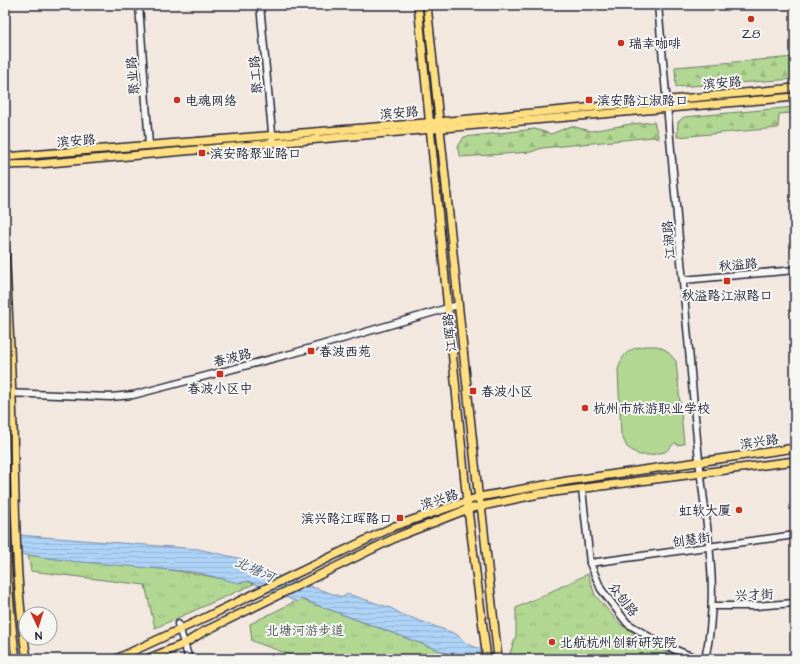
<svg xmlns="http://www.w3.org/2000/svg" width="800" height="664" font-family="'Architects Daughter','LXGW WenKai TC',sans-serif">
	<defs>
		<pattern id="grass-tufts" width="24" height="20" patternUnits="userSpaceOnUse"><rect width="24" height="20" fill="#b2d792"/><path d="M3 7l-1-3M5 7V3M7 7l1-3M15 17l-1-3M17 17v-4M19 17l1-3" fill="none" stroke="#99b87f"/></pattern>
		<pattern id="forest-firs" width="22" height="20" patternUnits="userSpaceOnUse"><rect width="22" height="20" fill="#b2d792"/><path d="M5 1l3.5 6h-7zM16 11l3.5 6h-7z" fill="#99b87f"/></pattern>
		<pattern id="water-rules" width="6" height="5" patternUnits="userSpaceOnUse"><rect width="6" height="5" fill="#aed3f7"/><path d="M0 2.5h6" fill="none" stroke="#95b5d5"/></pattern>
	</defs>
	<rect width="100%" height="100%" fill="#f2e8df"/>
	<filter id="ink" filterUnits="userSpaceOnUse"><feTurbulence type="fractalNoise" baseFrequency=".025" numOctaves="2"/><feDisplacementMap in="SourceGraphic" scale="8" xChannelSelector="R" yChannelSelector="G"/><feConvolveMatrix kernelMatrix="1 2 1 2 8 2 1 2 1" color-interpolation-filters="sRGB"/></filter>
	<g filter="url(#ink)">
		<g fill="url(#grass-tufts)" stroke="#6a7c66">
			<path d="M28 555C94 565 163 565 228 580 237 582 246 580 254 584L155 628 145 585 31 571Z"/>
			<polygon points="588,574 595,595 620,624 658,649 689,659 517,659 509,656 516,636 516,608"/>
			<polygon points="300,599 463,659 302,659 252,641 250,624"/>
		</g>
		<g fill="url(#forest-firs)" stroke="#6a7c66">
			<polygon points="795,57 795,79 676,87 675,67"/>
			<polygon points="795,107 795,115 792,113 779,114 778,128 677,137 678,122 684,117"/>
			<polygon points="654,122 659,139 653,137 542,148 531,152 461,157 457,148 464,137 535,129 551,134 571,126 591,131 631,124"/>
		</g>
		<path fill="#b2d792" stroke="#6a7c66" d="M645 346H657L666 350 676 361 684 444 677 445 676 442 665 452 650 455H639L627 447 621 434 618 370C623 353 628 349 645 346Z"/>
		<polygon fill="url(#water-rules)" stroke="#768cac" points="5,534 198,549 238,558 276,575 342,597 348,594 391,608 401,614 456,634 467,644 507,659 463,659 301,599 297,602 248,581 239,583 195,572 70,561 28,555 5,555"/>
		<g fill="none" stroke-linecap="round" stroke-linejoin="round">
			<g stroke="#22223b" stroke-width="9">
				<g id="minor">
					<polyline points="139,5 149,145"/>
					<polyline points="260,5 273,143"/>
					<path d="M658 5C671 150 684 294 697 439 703 513 722 586 705 659"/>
					<polyline points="683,280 795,270"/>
					<polyline points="5,393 110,397 133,395 294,353 458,305"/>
					<polyline points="582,489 590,563 601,589 627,623 659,643 698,659"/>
					<polyline points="590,563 795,535"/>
					<polyline points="713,606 755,606 795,603"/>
					<polyline points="178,624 189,659"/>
				</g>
			</g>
			<g stroke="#22223b" stroke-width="10">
				<g id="major">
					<polyline points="418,5 467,502 487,659"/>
					<polyline points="427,5 478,492 482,513 498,659"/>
					<polyline points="5,157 438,122 795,88"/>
					<polyline points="5,165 38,164 795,97"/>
					<path d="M5 248C9 318 12 389 14 460 16 527 16 593 27 659"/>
					<path d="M5 475C6 537 7 598 16 659"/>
					<polyline points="116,659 198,621 395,526 479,497 567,481 795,448"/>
					<polyline points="147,659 184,644 203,632 399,536 468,509 539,494 795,461"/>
				</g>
			</g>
			<use href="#minor" stroke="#f6f6f2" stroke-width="6"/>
			<use href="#major" stroke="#ffdf80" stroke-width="7"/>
		</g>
	</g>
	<g fill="#c8321e" stroke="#f6f6f2" stroke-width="1.5">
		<circle cx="751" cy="19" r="4"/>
		<circle cx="621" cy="43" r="4"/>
		<circle cx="177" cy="100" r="4"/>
		<rect x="585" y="96" width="8" height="8" rx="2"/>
		<rect x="198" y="149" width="8" height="8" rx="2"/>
		<rect x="723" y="277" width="8" height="8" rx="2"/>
		<rect x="307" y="347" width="8" height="8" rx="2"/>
		<rect x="216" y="370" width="8" height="8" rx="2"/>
		<rect x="469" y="387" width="8" height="8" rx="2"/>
		<circle cx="585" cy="408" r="4"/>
		<circle cx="739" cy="510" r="4"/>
		<rect x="396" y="514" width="8" height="8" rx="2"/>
		<circle cx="552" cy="642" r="4"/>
	</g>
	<g text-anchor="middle" stroke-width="4" stroke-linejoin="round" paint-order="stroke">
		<g font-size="13" fill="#22223b" stroke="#f6f6f2" text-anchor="start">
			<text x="751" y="38" text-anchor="middle">Z8</text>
			<text x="629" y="48">瑞幸咖啡</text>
			<text x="185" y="105">电魂网络</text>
			<text x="597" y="105">滨安路江淑路口</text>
			<text x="210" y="158">滨安路聚业路口</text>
			<text x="727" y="300" text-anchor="middle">秋溢路江淑路口</text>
			<text x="319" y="356">春波西苑</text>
			<text x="220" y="393" text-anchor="middle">春波小区中</text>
			<text x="481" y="396">春波小区</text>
			<text x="593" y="413">杭州市旅游职业学校</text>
			<text x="731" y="515" text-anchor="end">虹软大厦</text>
			<text x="392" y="523" text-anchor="end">滨兴路江晖路口</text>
			<text x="560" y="647">北航杭州创新研究院</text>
		</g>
		<g font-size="13" fill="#22223b" stroke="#f6f6f2">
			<text transform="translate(255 75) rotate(-95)" y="5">聚工路</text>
			<text transform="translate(132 76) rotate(-95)" y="5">聚业路</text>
			<text transform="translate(722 82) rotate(-5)" y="5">滨安路</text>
			<text transform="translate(399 112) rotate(-5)" y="5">滨安路</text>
			<text transform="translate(76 140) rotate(-5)" y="5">滨安路</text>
			<text transform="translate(668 240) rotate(-95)" y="5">江淑路</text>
			<text transform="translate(738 264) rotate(-5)" y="5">秋溢路</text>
			<text transform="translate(449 333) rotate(-96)" y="5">江晖路</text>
			<text transform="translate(232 357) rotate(-14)" y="5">春波路</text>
			<text transform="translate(759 441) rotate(-8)" y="5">滨兴路</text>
			<text transform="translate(439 499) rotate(-18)" y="5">滨兴路</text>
			<text transform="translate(691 539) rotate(-8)" y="5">创慧街</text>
			<text transform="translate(754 594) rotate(-2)" y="5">兴才街</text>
			<text transform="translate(624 599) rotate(52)" y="5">众创路</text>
		</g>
		<g font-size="13" fill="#4d5855" stroke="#f6f6f2">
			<text x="305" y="635">北塘河游步道</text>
		</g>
		<g font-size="14" font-style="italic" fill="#4c5773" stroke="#f6f6f2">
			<text transform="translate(255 569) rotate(24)" y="5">北塘河</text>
		</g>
	</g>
	<rect width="800" height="664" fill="none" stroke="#f6f6f2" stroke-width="20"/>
	<rect x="10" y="10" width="780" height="644" fill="none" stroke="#22223b" stroke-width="1.5" filter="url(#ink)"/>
	<g transform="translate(38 626) rotate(176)"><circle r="19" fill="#f6f6f2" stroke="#a1a1a9"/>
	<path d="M0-3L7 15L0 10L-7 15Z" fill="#c8321e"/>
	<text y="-6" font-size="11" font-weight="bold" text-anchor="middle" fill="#22223b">N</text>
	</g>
</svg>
